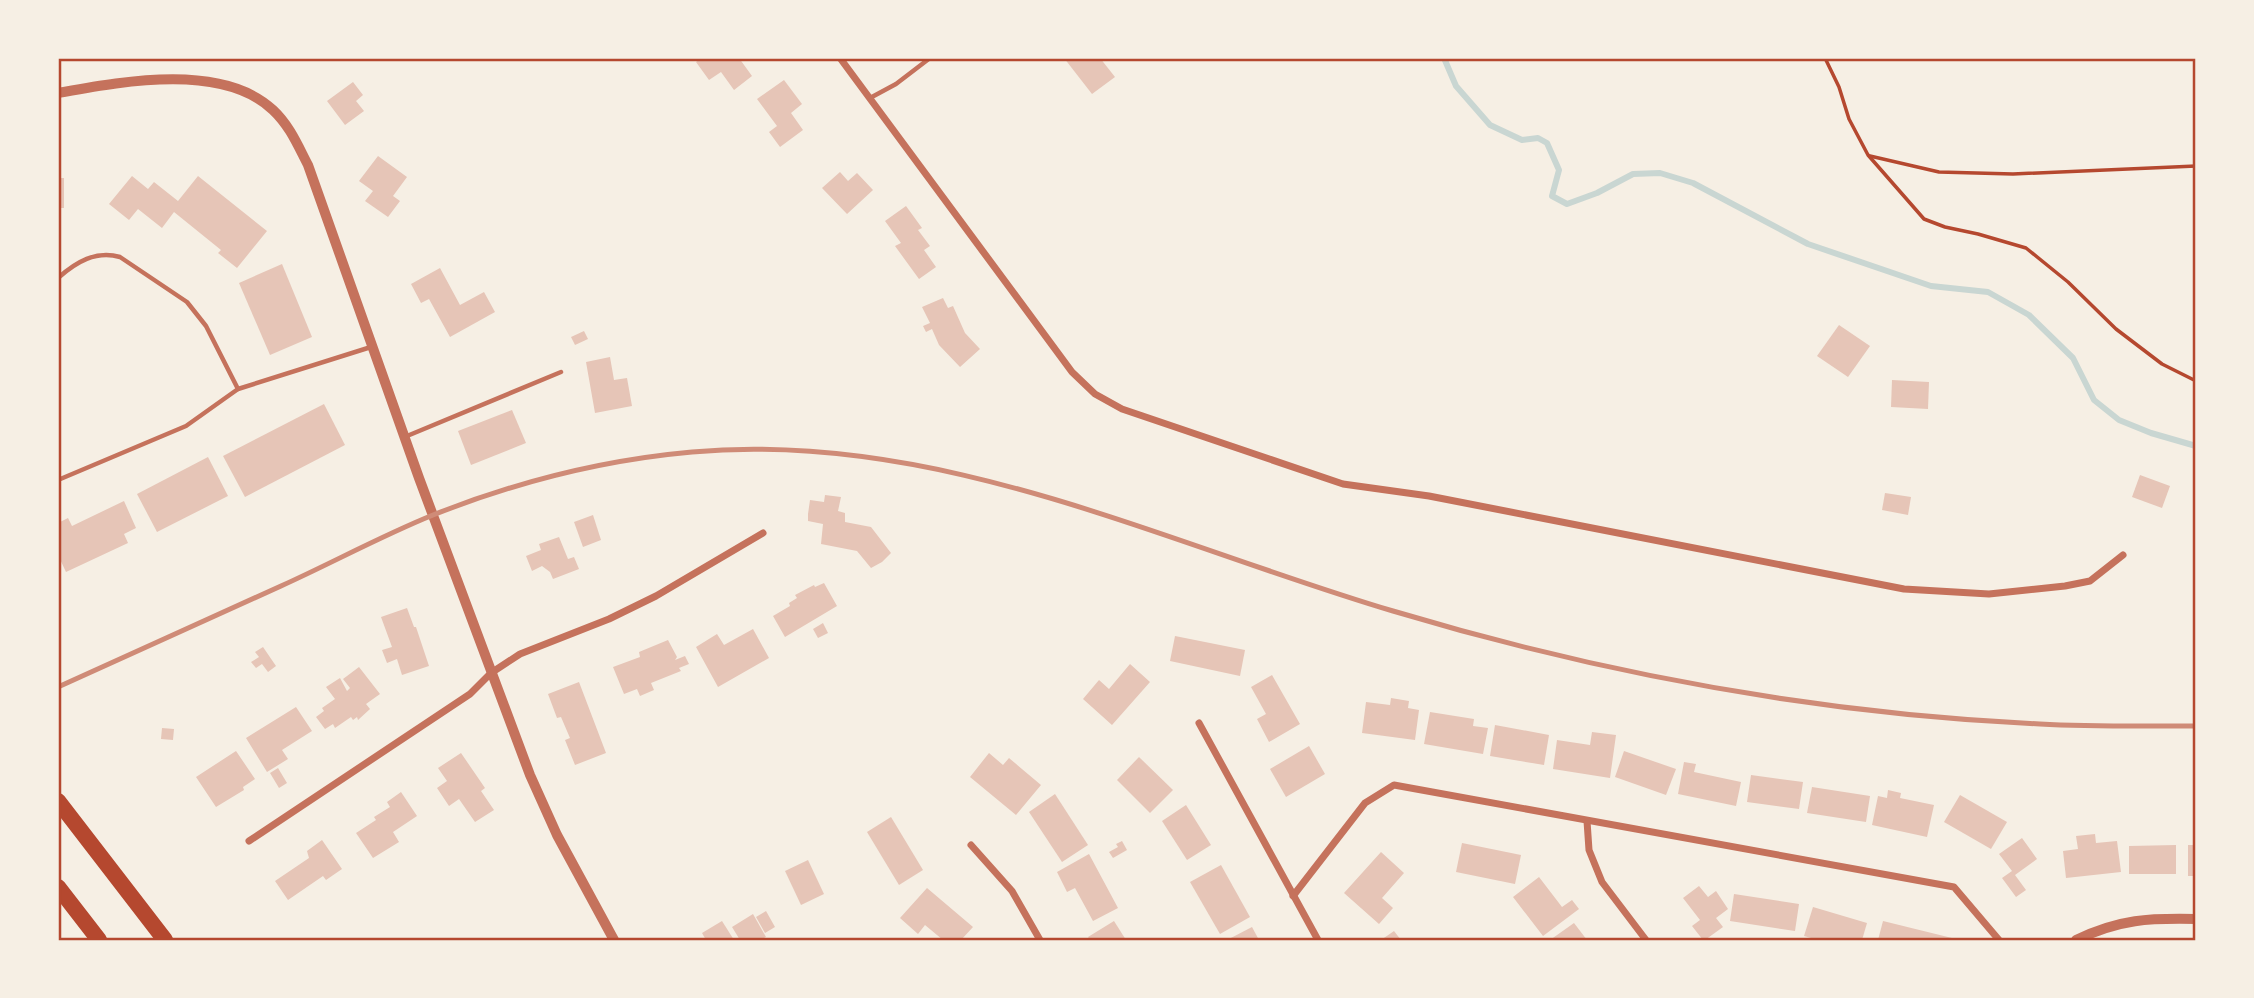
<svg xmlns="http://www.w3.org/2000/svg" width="2254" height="998" font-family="Raleway,sans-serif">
	<rect width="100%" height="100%" fill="#f6efe4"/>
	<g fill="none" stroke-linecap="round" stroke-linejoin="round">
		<polyline stroke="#c9d6d2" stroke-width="6" points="1444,58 1456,86 1490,125 1522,140 1538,138 1547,143 1559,170 1552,196 1567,204 1597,193 1633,174 1660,173 1693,183 1808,244 1931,286 1988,292 2029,315 2073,358 2094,400 2119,420 2151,433 2196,446"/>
	</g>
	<g fill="#e6c5b7">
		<polygon points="701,58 739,58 752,76 734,90 721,72 709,80 696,62"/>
		<polygon points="1064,58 1100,58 1115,77 1092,94"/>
		<polygon points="784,80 802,104 791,113 803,130 780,147 769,132 777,126 757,99"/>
		<polygon points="353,82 363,95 356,101 364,111 345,125 327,101"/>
		<polygon points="378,156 407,177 393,196 400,201 388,217 365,201 373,191 359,181"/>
		<polygon points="840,172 848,181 857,173 873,190 847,214 822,188"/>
		<polygon points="132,176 148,189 154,182 178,201 198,176 267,231 237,268 218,253 221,250 174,212 162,228 138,209 129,220 109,204"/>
		<rect x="58" y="178" width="6" height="30"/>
		<polygon points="906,206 922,228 918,230 930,246 924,250 936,267 919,279 895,246 901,243 885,221"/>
		<polygon points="282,264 312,337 270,355 239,283"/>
		<polygon points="440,268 460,305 484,292 495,312 450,337 429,299 421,303 411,284"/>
		<polygon points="943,298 948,308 953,306 965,333 980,349 960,367 939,345 932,329 926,332 923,326 930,323 922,307"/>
		<polygon points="1839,325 1870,346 1848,377 1817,356"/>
		<polygon points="584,331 588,339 575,345 571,337"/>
		<polygon points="610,357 614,380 627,378 632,406 595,413 586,362"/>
		<polygon points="1892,380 1929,382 1928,409 1891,407"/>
		<polygon points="324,404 345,445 245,497 223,456"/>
		<polygon points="512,410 526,443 471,465 458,431"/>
		<polygon points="208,457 228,496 157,532 137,494"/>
		<polygon points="2140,475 2170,486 2162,508 2132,497"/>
		<polygon points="1885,493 1911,497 1908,515 1882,510"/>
		<polygon points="825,495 841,497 838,511 845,513 845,522 871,527 891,553 882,562 871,568 857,551 821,544 823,524 808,521 808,514 810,500 824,502"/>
		<polygon points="124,501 136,528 124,534 128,543 66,572 58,555 58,523 68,518 72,526"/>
		<polygon points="593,515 601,540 583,547 574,522"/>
		<polygon points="559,537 568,559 574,557 579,569 553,579 550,572 542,566 532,571 526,556 541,550 539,544"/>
		<polygon points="824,583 837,606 785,637 773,616 790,606 789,603 797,598 795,595 814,585 815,587"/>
		<polygon points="407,608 414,627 416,627 429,666 402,675 397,659 387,663 382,650 392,647 381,617"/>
		<polygon points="823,623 828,633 818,638 813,629"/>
		<polygon points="753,629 769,658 718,687 696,647 717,634 724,645"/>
		<polygon points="1175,636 1245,650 1240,676 1170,661"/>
		<polygon points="668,640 677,657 675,660 685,656 689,664 679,668 681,671 651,683 654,690 640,696 637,689 624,694 613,667 640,657 639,652"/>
		<polygon points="263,647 276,666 268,672 262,664 256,668 251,662 259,657 255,652"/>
		<polygon points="1130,664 1150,682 1112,725 1083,699 1099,680 1109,689"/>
		<polygon points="359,667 380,694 366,704 370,709 358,720 357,717 353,720 351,717 335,728 333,724 325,729 316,717 324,711 322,708 335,699 326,687 340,678 347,691 350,688 343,679"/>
		<polygon points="1272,675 1300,724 1269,742 1257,719 1266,714 1251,687"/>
		<polygon points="579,682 606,753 575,765 565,740 570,738 561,717 557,718 548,694"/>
		<polygon points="1391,698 1409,701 1408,708 1419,710 1415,740 1362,733 1366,702 1390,705"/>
		<polygon points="296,707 312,731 282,750 288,759 267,772 246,738"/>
		<polygon points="1430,712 1474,719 1473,726 1488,728 1483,754 1424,744"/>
		<polygon points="1495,725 1549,735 1544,765 1490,756"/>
		<polygon points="162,728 174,729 173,740 161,739"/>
		<polygon points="1592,732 1616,735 1610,778 1553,769 1557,740 1590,745"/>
		<polygon points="1309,746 1325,774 1286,797 1270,769"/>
		<polygon points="236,751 255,779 243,787 244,790 216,807 196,777"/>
		<polygon points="1624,751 1676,769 1666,795 1615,777"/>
		<polygon points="461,753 485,788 481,791 494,810 475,822 459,799 449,806 437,788 447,781 438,768"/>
		<polygon points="989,753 1003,765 1009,758 1041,785 1016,815 970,777"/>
		<polygon points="1139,757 1173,790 1150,813 1117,780"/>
		<polygon points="1684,762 1696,764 1694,772 1741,782 1736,806 1678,794"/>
		<polygon points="278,768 287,783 279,788 270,773"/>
		<polygon points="1751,775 1803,782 1799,809 1747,802"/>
		<polygon points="1812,787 1870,796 1866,822 1807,813"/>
		<polygon points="1888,790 1901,793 1900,798 1934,805 1927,837 1872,825 1878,796 1887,798"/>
		<polygon points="401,792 417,816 393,832 399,842 373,858 356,833 376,820 374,817 390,807 387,802"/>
		<polygon points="1055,794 1088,845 1062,862 1029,812"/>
		<polygon points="1960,795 2007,822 1991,849 1944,822"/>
		<polygon points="1186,805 1211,845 1187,860 1162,821"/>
		<polygon points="891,817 923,870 899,885 867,832"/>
		<polygon points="2095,834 2096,843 2117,841 2121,872 2066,878 2063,851 2078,849 2076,836"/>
		<polygon points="2022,838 2037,859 2015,875 2026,890 2016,897 2002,878 2012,871 1999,854"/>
		<polygon points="322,840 342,869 326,880 323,876 288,900 275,881 309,858 307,851"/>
		<polygon points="1122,841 1127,850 1113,858 1109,852 1118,847 1116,844"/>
		<polygon points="1462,843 1521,855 1515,884 1456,872"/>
		<polygon points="2176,845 2176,874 2129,874 2129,846"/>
		<rect x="2188" y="845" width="8" height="31"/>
		<polygon points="1381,852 1404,873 1382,898 1393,908 1379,924 1344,893"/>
		<polygon points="1089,854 1118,908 1093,921 1075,888 1067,892 1057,872"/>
		<polygon points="808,860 824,894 801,905 785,871"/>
		<polygon points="1221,865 1250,917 1220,934 1190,882"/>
		<polygon points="1539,877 1562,907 1572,900 1579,909 1543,936 1513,897"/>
		<polygon points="1699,886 1708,897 1716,891 1728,909 1716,918 1723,927 1705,940 1703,940 1692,926 1700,920 1683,898"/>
		<polygon points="927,888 973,927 961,940 943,940 925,925 918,934 900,918"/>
		<polygon points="1734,894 1799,904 1795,931 1730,921"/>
		<polygon points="1813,907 1867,923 1862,940 1818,940 1804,936"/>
		<polygon points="766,911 775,927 765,933 756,917"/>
		<polygon points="753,914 766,937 760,940 740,940 732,927"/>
		<polygon points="722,921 734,940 706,940 702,933"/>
		<polygon points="1114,921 1126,940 1090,940 1088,937"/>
		<polygon points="1883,921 1956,939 1955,940 1878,940"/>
		<polygon points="1574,923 1587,940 1550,940"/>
		<polygon points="1252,927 1259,940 1227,940"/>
		<polygon points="1394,931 1401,940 1381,940"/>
	</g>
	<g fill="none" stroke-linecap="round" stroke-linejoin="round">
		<g stroke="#b5482f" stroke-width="3.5">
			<polyline points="1825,58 1839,87 1849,119 1868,155 1924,219 1945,227 1978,234 2026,248 2068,282 2116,329 2162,364 2196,381"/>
			<polyline points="1870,156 1939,172 2013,174 2196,166"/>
		</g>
		<g stroke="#c5725c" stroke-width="4.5">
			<polyline points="870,98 896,84 930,58"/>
			<path d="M58 278C76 262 96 250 120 257L187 302 206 326 238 389"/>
			<polyline points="407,436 561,372"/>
			<polyline points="58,480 186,426 238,389 371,347"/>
		</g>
		<g stroke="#c5725c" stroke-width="7">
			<polyline points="840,58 1072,372 1095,394 1122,409 1343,484 1429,496 1904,589 1989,594 2065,586 2090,581 2123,555"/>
			<polyline points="1199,723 1318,940"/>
			<polyline points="1587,821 1589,850 1602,882 1646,940"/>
			<polyline points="249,841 470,694 491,673 520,654 609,619 656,596 763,533"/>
			<polyline points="971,845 1012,891 1040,940"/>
			<polyline points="1293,896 1365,803 1394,785 1954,887 1999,940"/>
		</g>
		<g stroke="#c5725c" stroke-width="10">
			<path d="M58 93C120 82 222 62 273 110 290 126 298 146 308 165L419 478 530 775 557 835 614 940"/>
			<path d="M2076 940C2120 919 2149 918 2196 919"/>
		</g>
		<g stroke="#b5482f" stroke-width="16">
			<polyline points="58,801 165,940"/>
			<polyline points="58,887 99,940"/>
		</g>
		<path stroke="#cf8b77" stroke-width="5" d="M58 687C132 653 207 620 281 586 332 563 381 536 433 515 516 482 603 460 692 452 938 430 1164 543 1393 611 1603 674 1822 714 2040 724 2092 727 2144 726 2196 726"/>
	</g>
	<rect width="2254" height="998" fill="none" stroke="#f6efe4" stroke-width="119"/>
	<rect x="60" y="60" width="2134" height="879" fill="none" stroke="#b5482f" stroke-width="2.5"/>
</svg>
